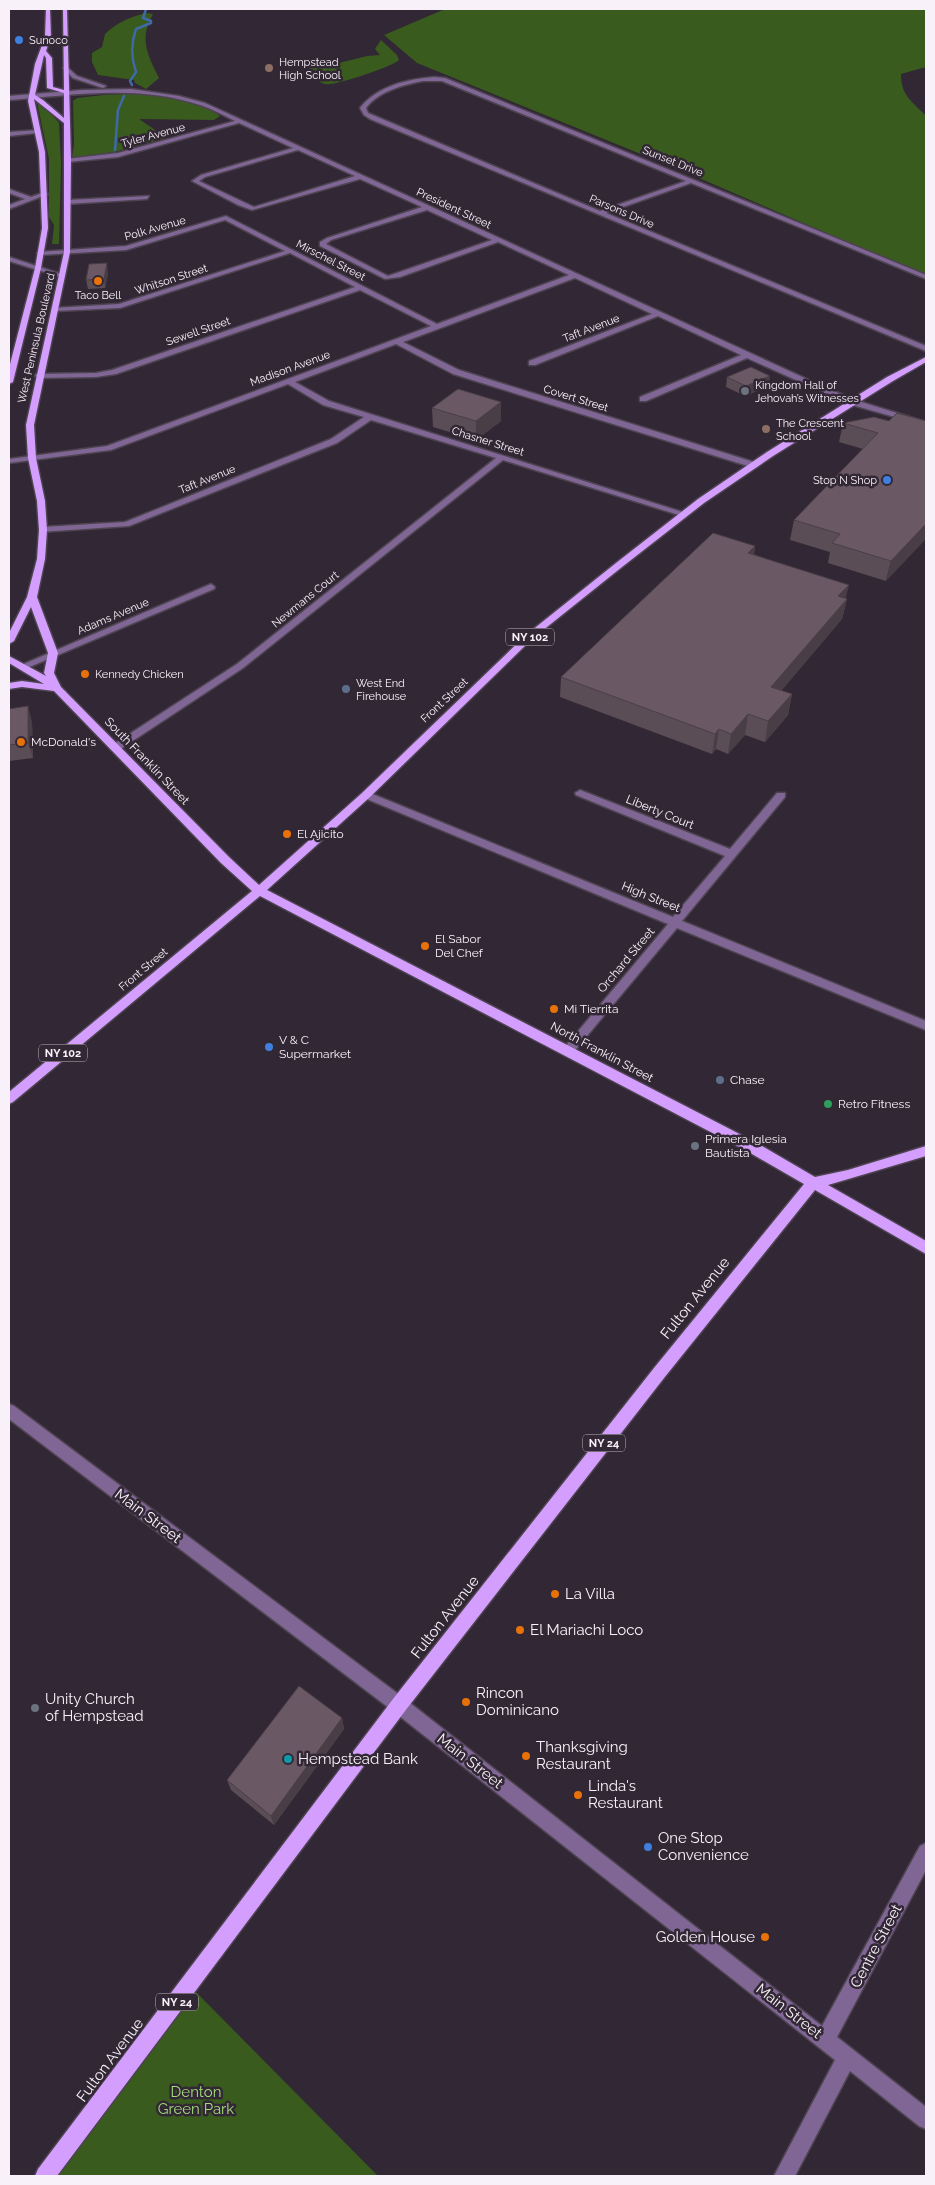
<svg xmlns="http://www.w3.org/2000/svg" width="935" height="2185" font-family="Raleway,sans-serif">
	<rect width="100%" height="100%" fill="#322734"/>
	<g fill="#395b1e">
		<path d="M445 9H926V67L901 74C901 96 912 101 926 116V276L685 172 417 63 384 35Z"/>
		<path d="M147 13 153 14C139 38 147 54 159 78L146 89 135 83 134 80 98 75 92 62V53L102 47 105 34C116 23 132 16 147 13Z"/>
		<path d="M381 40 397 55 399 60C394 66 339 84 330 84 324 85 320 83 317 78L318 73 314 70 303 67 331 65 367 56 380 55 375 49Z"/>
		<path d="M149 93C174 98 199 101 220 116L214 120 139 119 167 138 114 152 72 158 74 144 73 101 77 98 104 95Z"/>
		<polygon points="37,102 41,102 59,123 61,164 59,244 52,244 54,225 49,217 49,159"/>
		<polygon points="190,1986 378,2176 43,2176"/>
	</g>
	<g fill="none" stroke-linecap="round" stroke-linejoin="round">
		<g stroke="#3f6aa8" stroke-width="2.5">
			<path d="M132 85 130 81 136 72C131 58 131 43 136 29L151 23V21L143 18 146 9"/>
			<polyline points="115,150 118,110 124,96"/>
		</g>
		<g stroke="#4e4350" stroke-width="3">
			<g id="minor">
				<polygon points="66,66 77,76 106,86 103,88 73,78 63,68"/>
				<path d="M434 77 445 78 926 275V279L924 278 691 183 606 213 926 346V351L370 119 364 115 360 108C377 86 408 79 434 77ZM423 81H442L686 181 600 211 368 113 366 108C379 91 403 85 423 81Z"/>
				<path d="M131 89 179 96 205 103 820 385 855 400 926 422V426L849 404 747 358 646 401H640V397L741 355 658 316 535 365H529V361L652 314 575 278 403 342 459 370 757 463V467H751L453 374 396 344 295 382 329 401 689 514 682 516 503 460 243 668 119 750H111V746L237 664 496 458 371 420 337 443 129 526 40 532 39 530 43 527 125 522 331 439 364 417 323 405 288 384 111 450 9 463V459L107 446 431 326 360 290 116 374 96 377 39 378 35 376 36 374 96 373 112 370 355 287 290 253 120 308 55 311 52 309 53 308 119 304 285 251 225 220 126 250 40 255 37 253 38 252 126 246 226 216 437 324 569 275 498 242 400 277 385 279 320 246V242L327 238 422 207 360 179 252 210 238 205 192 181 201 175 293 148 239 123 118 157 68 162 66 159 118 153 235 121C223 115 212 109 200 105 138 84 72 95 9 100V96L82 90ZM298 150 355 176 254 207 199 181 205 177ZM427 210 492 240 388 276 326 244 331 240Z"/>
				<polygon points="39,130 37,133 9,136 9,132"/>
				<polygon points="9,189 31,197 45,192 48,194 9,209 9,205 25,199 9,193"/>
				<polygon points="149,196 147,199 67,204 64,202 67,200"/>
				<polygon points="9,257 64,275 65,276 60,277 9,261"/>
				<polygon points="211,584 215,587 214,589 27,668 24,669 19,666"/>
				<polygon points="580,790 730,849 777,793 785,793 785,797 682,921 926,1021 926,1030 677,928 572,1054 564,1054 562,1051 564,1048 668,924 362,797 361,795 366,792 370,793 673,917 725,856 576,795 575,793"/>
				<polygon points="9,1404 14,1406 405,1699 822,2026 920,1846 926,1843 926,1870 837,2037 926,2107 926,2129 919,2126 850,2071 795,2176 774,2176 835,2060 393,1711 9,1419"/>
			</g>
		</g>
		<g stroke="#4e4350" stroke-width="3">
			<path id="major" d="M46 9H50L51 37 46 51 52 58 53 87 64 90 63 9H67L71 160 70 252 34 425 36 458 45 501 47 530 45 559 37 597 58 653 54 673 61 687 229 857 259 885 362 793 526 635 616 563 698 499 767 452 887 377 926 357V362L893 381 773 456 704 503 622 567 532 639 370 797 267 890 755 1142 815 1177 848 1170 926 1146V1156L828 1185 926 1241V1254L815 1190 664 1378 405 1711 57 2176H35L38 2169 393 1699 654 1368 804 1184 745 1150 260 896 13 1102 9 1104V1092L252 891 221 863 54 691 22 687 9 689V683L22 681 44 684 9 663V656L46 676 44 673 48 653 31 607 14 641 9 644V633L27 597 37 559 39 530 37 501 28 458 26 425 64 252V123L34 99 45 152 48 228 41 268 13 382 9 384V368L35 268 42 228 39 152 28 101 35 64 45 37ZM44 55 46 58 47 88 64 93V118L43 100 35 95Z"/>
		</g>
		<use href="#minor" fill="#7f6694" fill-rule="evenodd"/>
		<use href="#major" fill="#d49efe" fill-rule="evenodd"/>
	</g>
	<g fill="#5b4d56">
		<polygon points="108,273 105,288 88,289 86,280"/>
		<polygon points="727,377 769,386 745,396 726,387"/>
		<polygon points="432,408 501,421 476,440 433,427"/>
		<polygon points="889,421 926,421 886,581 828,563 830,552 790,540 794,520 863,449 839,442 843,423"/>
		<polygon points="755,546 754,554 847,599 842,619 781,691 792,694 788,715 765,742 745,735 728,754 716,749 712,754 560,697 561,677"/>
		<polygon points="9,709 32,722 33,758 9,761"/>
		<polygon points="342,1718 344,1729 274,1825 231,1790 227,1780"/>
	</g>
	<g fill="#4a3e46">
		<polygon points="107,263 108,273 105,288 104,279"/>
		<polygon points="770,376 769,386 745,396 746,386"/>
		<polygon points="501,402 501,421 476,440 476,421"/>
		<polygon points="926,524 926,539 886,581 891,561"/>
		<polygon points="755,546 752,566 748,553"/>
		<polygon points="849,585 845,601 847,599 842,619 767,707 771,687 838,596"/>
		<polygon points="792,694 788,715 765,742 768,721"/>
		<polygon points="28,706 32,722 33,758 28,743"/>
		<polygon points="748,714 745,735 728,754 731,734"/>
		<polygon points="719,729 716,749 712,754 715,734"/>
		<polygon points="342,1718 344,1729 274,1825 271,1816"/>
	</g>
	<g fill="#6a5964" stroke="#4a3e46">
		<polygon points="107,263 104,279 86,280 89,264"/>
		<polygon points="751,367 770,376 746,386 727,377"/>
		<polygon points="458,389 501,402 476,421 432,408"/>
		<polygon points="897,413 926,421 926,524 891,561 832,543 840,534 794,520 878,433 843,423 874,417 889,421"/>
		<polygon points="713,533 755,546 748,553 849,585 838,596 847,599 771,687 792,694 768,721 748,714 731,734 719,729 715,734 561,677"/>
		<polygon points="28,706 28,743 9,745 9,709"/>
		<polygon points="299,1686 342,1718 271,1816 227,1780"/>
	</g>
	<g fill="#3f7fe0" stroke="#322734" stroke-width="2">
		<circle cx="19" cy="40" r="5"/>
		<circle cx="887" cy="480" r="5"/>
		<circle cx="269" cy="1047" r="5"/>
		<circle cx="648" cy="1847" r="5"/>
	</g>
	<g fill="#8d6e63" stroke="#322734" stroke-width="2">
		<circle cx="269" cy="68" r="5"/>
		<circle cx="766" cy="429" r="5"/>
	</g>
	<g fill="#e8710a" stroke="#322734" stroke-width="2">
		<circle cx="98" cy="281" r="5"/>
		<circle cx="85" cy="674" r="5"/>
		<circle cx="21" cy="742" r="5"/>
		<circle cx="287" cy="834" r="5"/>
		<circle cx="425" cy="946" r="5"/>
		<circle cx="554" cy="1009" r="5"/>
		<circle cx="555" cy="1594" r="5"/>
		<circle cx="520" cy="1630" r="5"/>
		<circle cx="466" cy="1702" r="5"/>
		<circle cx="526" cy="1756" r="5"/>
		<circle cx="578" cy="1795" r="5"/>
		<circle cx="765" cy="1937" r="5"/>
	</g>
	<g fill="#6b7280" stroke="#322734" stroke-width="2">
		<circle cx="745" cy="391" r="5"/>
		<circle cx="695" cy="1146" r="5"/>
		<circle cx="35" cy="1708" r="5"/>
	</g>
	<g fill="#5c6f8a" stroke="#322734" stroke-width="2">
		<circle cx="346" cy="689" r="5"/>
		<circle cx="720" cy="1080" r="5"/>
	</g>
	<circle fill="#2e9e5b" stroke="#322734" stroke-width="2" cx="828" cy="1104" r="5"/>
	<circle fill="#0f9aa8" stroke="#322734" stroke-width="2" cx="288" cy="1759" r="5"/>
	<g text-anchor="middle" stroke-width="5" stroke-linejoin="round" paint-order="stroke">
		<g font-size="11" fill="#f9f1fa" stroke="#322734" text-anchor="start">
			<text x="29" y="44">Sunoco</text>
			<text x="279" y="66">Hempstead<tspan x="279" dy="13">High School</tspan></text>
			<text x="98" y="299" text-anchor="middle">Taco Bell</text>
			<text x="755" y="389">Kingdom Hall of<tspan x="755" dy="13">Jehovah’s Witnesses</tspan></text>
			<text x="776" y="427">The Crescent<tspan x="776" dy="13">School</tspan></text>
			<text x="877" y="484" text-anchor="end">Stop N Shop</text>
			<text x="95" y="678">Kennedy Chicken</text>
			<text x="356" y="687">West End<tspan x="356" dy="13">Firehouse</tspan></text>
		</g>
		<g font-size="11" fill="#f9f1fa" stroke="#322734">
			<text transform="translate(153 135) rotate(-15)" y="4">Tyler Avenue</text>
			<text transform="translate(673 161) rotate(22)" y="4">Sunset Drive</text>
			<text transform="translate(454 208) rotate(25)" y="4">President Street</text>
			<text transform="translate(622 211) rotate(23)" y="4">Parsons Drive</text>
			<text transform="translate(155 228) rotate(-16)" y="4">Polk Avenue</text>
			<text transform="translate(331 260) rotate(27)" y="4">Mirschel Street</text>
			<text transform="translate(171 279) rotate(-18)" y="4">Whitson Street</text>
			<text transform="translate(591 328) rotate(-21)" y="4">Taft Avenue</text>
			<text transform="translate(198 331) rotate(-19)" y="4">Sewell Street</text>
			<text transform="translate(36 338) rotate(-77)" y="4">West Peninsula Boulevard</text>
			<text transform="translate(290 368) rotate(-20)" y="4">Madison Avenue</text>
			<text transform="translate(576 398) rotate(17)" y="4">Covert Street</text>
			<text transform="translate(488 441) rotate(17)" y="4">Chasner Street</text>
			<text transform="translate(207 479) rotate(-22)" y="4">Taft Avenue</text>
			<text transform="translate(305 599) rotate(-39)" y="4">Newmans Court</text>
			<text transform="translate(113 616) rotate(-23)" y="4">Adams Avenue</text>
			<text transform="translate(444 700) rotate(-43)" y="4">Front Street</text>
			<text transform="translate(143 969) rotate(-40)" y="4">Front Street</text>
		</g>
		<g fill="#322734" stroke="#bdb4bf" stroke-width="1">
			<rect x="506" y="628.5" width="48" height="17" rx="4"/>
			<rect x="39" y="1044.5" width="48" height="17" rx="4"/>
			<rect x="583" y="1434.5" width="42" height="17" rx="4"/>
			<rect x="156" y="1993.5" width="42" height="17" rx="4"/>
		</g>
		<g font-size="11" font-weight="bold" fill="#f9f1fa">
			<text x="530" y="641">NY 102</text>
			<text x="63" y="1057">NY 102</text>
			<text x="604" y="1447">NY 24</text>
			<text x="177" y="2006">NY 24</text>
		</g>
		<g font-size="12" fill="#f9f1fa" stroke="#322734" text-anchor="start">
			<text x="31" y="746">McDonald's</text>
			<text x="297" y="838">El Ajicito</text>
			<text x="435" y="943">El Sabor<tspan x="435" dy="14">Del Chef</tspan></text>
			<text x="564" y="1013">Mi Tierrita</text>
			<text x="279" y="1044">V &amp; C<tspan x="279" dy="14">Supermarket</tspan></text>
			<text x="730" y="1084">Chase</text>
			<text x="838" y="1108">Retro Fitness</text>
			<text x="705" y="1143">Primera Iglesia<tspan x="705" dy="14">Bautista</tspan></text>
		</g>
		<g font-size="12" fill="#f9f1fa" stroke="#322734">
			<text transform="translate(147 761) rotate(46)" y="4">South Franklin Street</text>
			<text transform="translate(660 812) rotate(22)" y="4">Liberty Court</text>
			<text transform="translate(651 897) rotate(22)" y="4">High Street</text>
			<text transform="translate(626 960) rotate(-50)" y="4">Orchard Street</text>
			<text transform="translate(602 1052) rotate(28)" y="4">North Franklin Street</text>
		</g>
		<g font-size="15" fill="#f9f1fa" stroke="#322734">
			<text transform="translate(695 1298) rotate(-51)" y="5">Fulton Avenue</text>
			<text transform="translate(148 1516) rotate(37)" y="5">Main Street</text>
			<text transform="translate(445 1617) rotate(-52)" y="5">Fulton Avenue</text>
			<text transform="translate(470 1761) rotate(38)" y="5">Main Street</text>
			<text transform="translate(876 1946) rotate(-62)" y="5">Centre Street</text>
			<text transform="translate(789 2011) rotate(38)" y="5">Main Street</text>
			<text transform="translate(110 2060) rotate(-53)" y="5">Fulton Avenue</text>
		</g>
		<g font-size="15" fill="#f9f1fa" stroke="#322734" text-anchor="start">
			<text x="565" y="1599">La Villa</text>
			<text x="530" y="1635">El Mariachi Loco</text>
			<text x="476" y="1698">Rincon<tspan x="476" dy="17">Dominicano</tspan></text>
			<text x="45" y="1704">Unity Church<tspan x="45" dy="17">of Hempstead</tspan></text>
			<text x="536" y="1752">Thanksgiving<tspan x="536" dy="17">Restaurant</tspan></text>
			<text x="298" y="1764">Hempstead Bank</text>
			<text x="588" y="1791">Linda's<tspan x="588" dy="17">Restaurant</tspan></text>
			<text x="658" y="1843">One Stop<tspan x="658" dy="17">Convenience</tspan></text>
			<text x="755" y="1942" text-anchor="end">Golden House</text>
		</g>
		<g font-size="15" fill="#a3dc7b" stroke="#322734">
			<text x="196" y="2097">Denton<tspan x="196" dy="17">Green Park</tspan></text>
		</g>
	</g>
	<rect width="935" height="2185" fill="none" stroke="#f9f1fa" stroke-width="20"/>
</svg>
